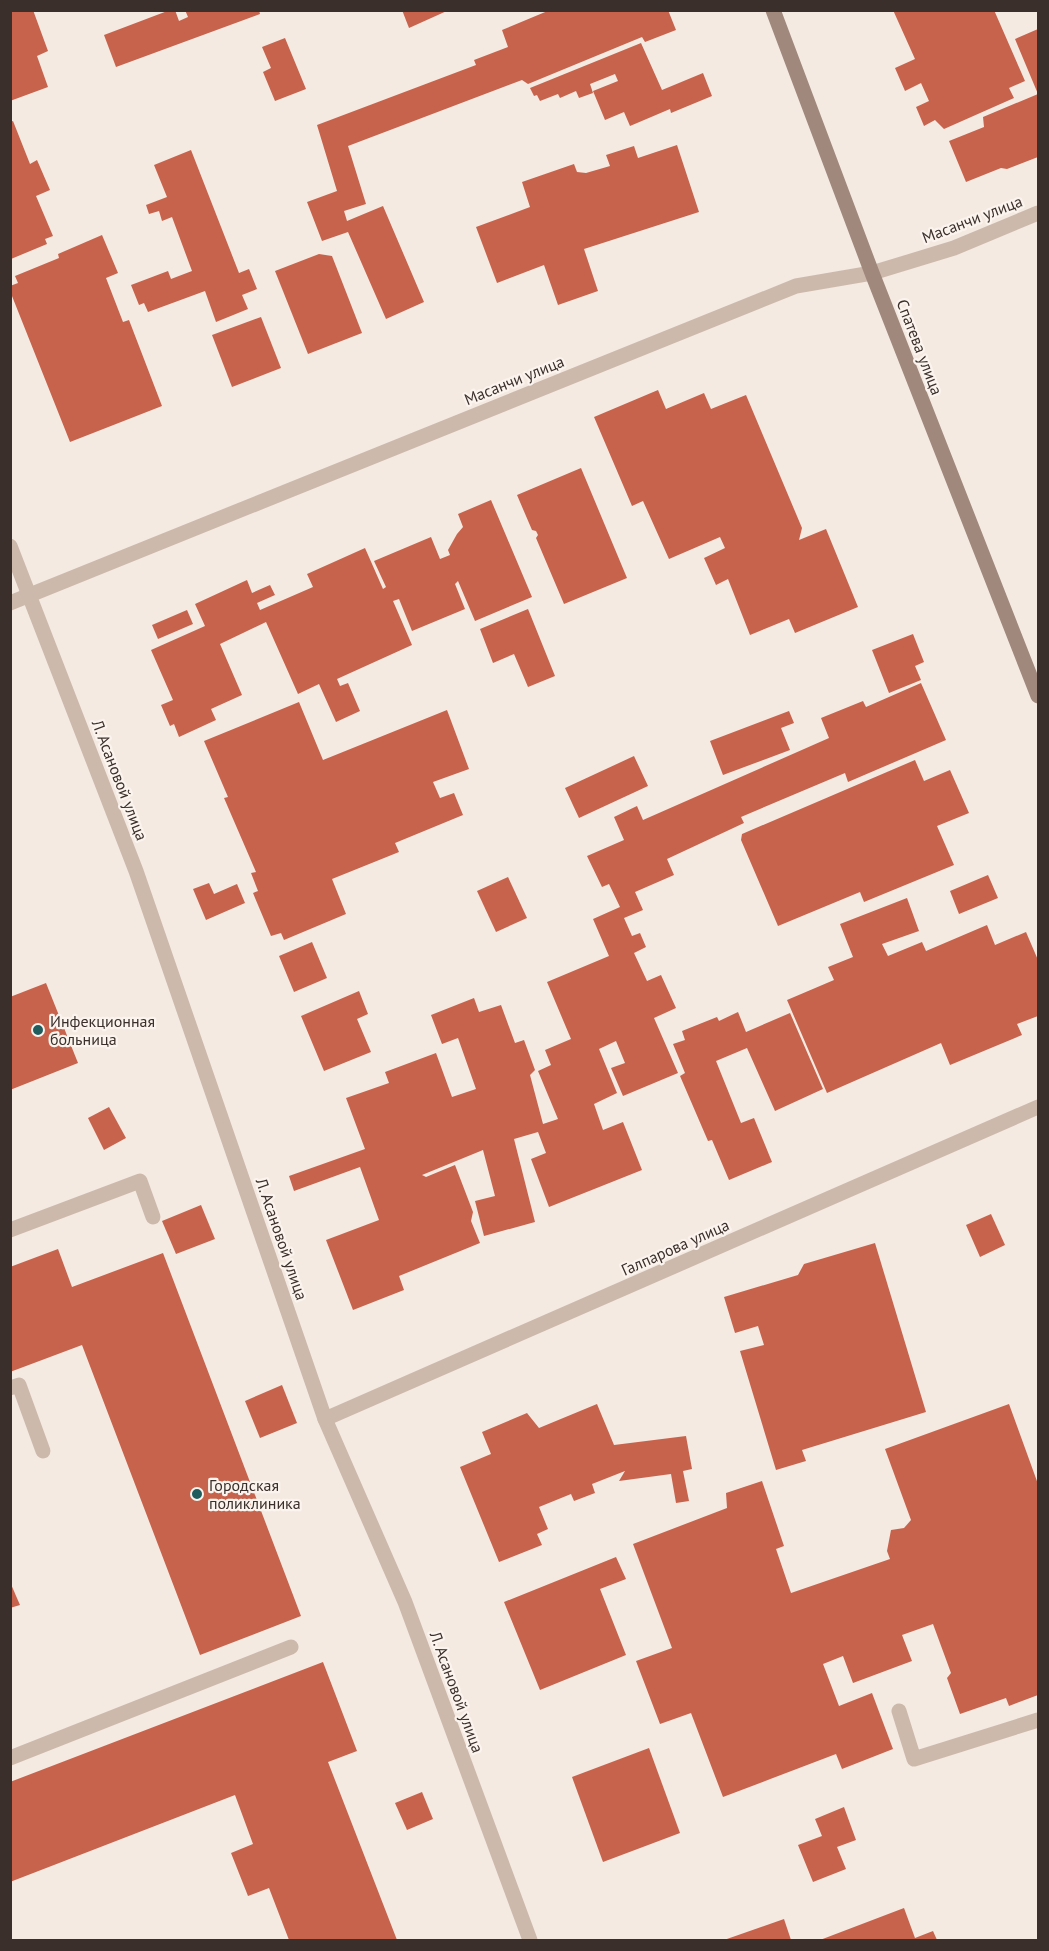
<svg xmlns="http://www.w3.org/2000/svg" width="1049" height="1951" font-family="'PT Sans',sans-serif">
	<rect width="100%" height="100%" fill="#f4eae1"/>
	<g fill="#c7634c">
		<polygon points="10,10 33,10 48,51 37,56 48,87 10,101"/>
		<polygon points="170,10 175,10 179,21 188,17 185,10 259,10 260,14 116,67 104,35"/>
		<polygon points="402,10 449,10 409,28"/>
		<polygon points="550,10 668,10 676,30 645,42 642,37 528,84 522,80 348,146 366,204 344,211 347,221 383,206 424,302 386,319 348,232 322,241 307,202 337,191 317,125 476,65 474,60 508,47 502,30"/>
		<polygon points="893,10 994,10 1025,81 1009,88 1014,98 944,129 935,120 924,126 916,107 929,101 921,83 905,91 895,68 915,59"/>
		<polygon points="1038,29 1038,157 1007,169 1001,168 966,182 949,141 984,127 983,117 1038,94 1015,39"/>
		<polygon points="285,38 306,89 275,101 263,72 271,68 262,47"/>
		<polygon points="641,43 662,90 703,73 712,96 671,113 670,109 630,126 624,112 605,120 593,91 618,81 615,74 590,84 593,93 579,98 576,91 560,98 558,94 540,101 537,95 534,96 530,88"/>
		<polygon points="13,121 30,164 37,160 50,190 36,196 53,236 45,239 47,244 11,259 10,122"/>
		<polygon points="677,145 699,212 584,249 598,291 558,305 544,265 497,283 476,227 530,207 522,182 574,164 577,172 586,173 610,166 606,155 634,146 638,158"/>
		<polygon points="191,150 239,273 249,269 257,289 242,295 248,309 216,322 205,291 148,312 144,303 139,305 131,285 168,271 171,279 192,271 172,217 162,221 159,211 149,214 146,205 167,197 154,165"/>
		<polygon points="102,235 118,273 106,278 123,322 129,320 162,406 70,442 10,291 10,286 18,283 15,276 59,258 58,254"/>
		<polygon points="319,254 332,256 362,333 308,354 275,271"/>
		<polygon points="261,317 281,368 232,387 212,335"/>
		<polygon points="658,390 666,409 704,393 711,409 746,395 802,528 799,540 826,529 858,607 795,633 789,619 750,635 728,579 716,585 704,558 725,548 720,537 669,559 643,501 632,506 594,417"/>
		<polygon points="581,468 627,578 564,604 536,538 538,535 536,531 532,530 517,495"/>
		<polygon points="491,500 532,597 475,621 458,581 455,584 465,609 412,631 399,599 393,601 412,645 337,679 340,686 348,683 360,711 336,722 319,684 298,694 266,622 220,644 242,695 211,709 216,720 179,737 174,724 170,726 161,705 173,700 151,650 205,626 195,604 247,580 252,593 270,585 275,595 257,603 260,610 313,587 307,574 365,548 383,589 386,587 374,561 431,537 440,559 450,555 448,550 457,534 463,527 458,514"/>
		<polygon points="528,609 555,676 528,687 514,654 493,663 480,629"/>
		<polygon points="187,610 193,624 158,639 152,625"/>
		<polygon points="913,634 924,662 915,666 921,680 889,693 872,650"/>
		<polygon points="921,683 946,740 848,782 845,773 741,817 744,823 667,859 674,875 635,892 643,910 624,918 632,936 640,933 646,947 634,953 647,981 661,975 676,1008 654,1018 678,1073 623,1096 611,1068 625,1063 616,1041 599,1049 617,1093 594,1104 603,1130 623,1122 642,1170 549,1207 531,1159 546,1153 538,1132 514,1139 535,1222 484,1236 475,1201 495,1196 483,1150 422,1175 426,1177 455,1165 473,1212 471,1221 480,1243 399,1276 404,1290 353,1310 326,1240 379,1220 360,1167 294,1191 289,1176 365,1149 346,1098 389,1083 385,1072 436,1053 452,1097 476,1089 458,1038 442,1044 431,1015 474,998 479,1012 501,1005 515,1043 524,1040 535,1070 530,1075 543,1124 558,1119 538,1071 551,1065 545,1050 571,1039 547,982 609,956 593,919 620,907 609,884 602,887 587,856 624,840 614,817 637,806 643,820 829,738 821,718 863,701 866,707"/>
		<polygon points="299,702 323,760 447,710 469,769 433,782 440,798 454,793 463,815 395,843 399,852 332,879 346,914 284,940 281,933 271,936 253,893 258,891 251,873 256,872 224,798 228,797 204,741"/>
		<polygon points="789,711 794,723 781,728 790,750 723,775 710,741"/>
		<polygon points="634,756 648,786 579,818 565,788"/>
		<polygon points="915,760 924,781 950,770 969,813 937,826 954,865 864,902 860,892 778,926 741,840 742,834"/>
		<polygon points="988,875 998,898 959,914 950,891"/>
		<polygon points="508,877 527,918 496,932 477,891"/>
		<polygon points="209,883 214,894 237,884 245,903 206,920 193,889"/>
		<polygon points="907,898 919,931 882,944 888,956 922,942 926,951 987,925 995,945 1026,932 1038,960 1038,1016 1017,1024 1022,1035 950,1065 941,1043 827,1093 787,1000 834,980 828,967 853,957 840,924"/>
		<polygon points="312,942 327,978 294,992 279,956"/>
		<polygon points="46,983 78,1063 10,1090 10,997"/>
		<polygon points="359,991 368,1014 357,1019 371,1052 324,1071 301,1016"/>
		<polygon points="738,1012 746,1032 790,1013 823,1089 775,1111 747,1048 716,1061 741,1123 754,1118 772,1162 729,1180 712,1140 708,1141 680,1076 685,1073 673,1044 685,1040 682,1031 717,1017 719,1021"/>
		<polygon points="109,1107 126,1138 104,1150 88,1118"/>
		<polygon points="201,1205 215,1239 176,1254 162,1221"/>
		<polygon points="991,1214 1005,1245 980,1257 966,1225"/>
		<polygon points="875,1243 926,1412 802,1450 806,1461 776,1470 740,1351 764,1345 758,1326 735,1333 724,1297 798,1275 804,1264"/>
		<polygon points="58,1249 72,1287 163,1253 301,1616 200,1655 82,1345 10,1372 10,1267"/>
		<polygon points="282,1385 297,1423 260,1438 245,1401"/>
		<polygon points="597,1404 614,1445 686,1436 692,1469 683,1471 689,1501 676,1503 671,1474 619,1481 625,1471 592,1484 595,1493 574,1501 571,1494 539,1507 548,1529 537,1534 542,1545 499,1562 460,1467 491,1454 482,1432 527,1413 539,1428"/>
		<polygon points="1009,1404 1038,1484 1038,1695 1009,1706 1006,1698 960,1714 947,1678 951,1673 933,1624 902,1635 912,1661 853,1683 843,1656 823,1664 839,1706 872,1693 893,1749 842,1769 836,1754 723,1797 691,1713 660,1724 636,1661 672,1648 633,1544 727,1508 726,1493 762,1481 784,1546 776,1549 791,1593 890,1559 887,1551 891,1530 904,1528 911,1520 885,1449"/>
		<polygon points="616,1557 626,1579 600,1589 626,1655 540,1690 504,1602"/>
		<polygon points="10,1582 20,1605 10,1608"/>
		<polygon points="323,1662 357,1751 328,1762 397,1940 289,1940 269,1888 248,1896 231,1853 253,1844 235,1795 10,1882 10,1782"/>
		<polygon points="649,1748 680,1833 603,1862 572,1777"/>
		<polygon points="422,1792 433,1819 407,1830 395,1803"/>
		<polygon points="844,1807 856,1840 837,1847 846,1869 813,1882 798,1845 822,1836 815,1819"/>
		<polygon points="904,1908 915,1938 933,1931 937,1940 820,1940"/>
		<polygon points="784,1919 791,1940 724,1940"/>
	</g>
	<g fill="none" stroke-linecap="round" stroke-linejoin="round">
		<g stroke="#cdb9ac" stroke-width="15">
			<polyline points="10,1230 140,1181 153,1217"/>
			<polyline points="10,1388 19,1385 43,1451"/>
			<polyline points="899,1711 914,1759 1038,1720"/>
			<polyline points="10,1758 291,1647"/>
		</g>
		<g stroke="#cdb9ac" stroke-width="15">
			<polyline points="10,546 136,871 325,1419 405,1602 530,1940"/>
			<polyline points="10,603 796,286 872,273 954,248 1038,213"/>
			<polyline points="325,1419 1038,1107"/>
		</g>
		<polyline stroke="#a1887d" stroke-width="15" points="773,10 872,273 1038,696"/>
	</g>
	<g fill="#1f5d5e" stroke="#fbf4ee" stroke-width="2">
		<circle cx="38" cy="1030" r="6"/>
		<circle cx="197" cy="1494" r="6"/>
	</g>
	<g text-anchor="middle" stroke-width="4.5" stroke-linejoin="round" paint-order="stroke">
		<g font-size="16" fill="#3b2f2b" stroke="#fbf4ee">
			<text transform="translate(972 219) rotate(-21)" y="6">Масанчи улица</text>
			<text transform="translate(920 347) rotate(69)" y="6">Спатева улица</text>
			<text transform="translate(514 380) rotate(-22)" y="6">Масанчи улица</text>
			<text transform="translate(120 780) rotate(69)" y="6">Л. Асановой улица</text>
			<text transform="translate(282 1239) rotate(71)" y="6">Л. Асановой улица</text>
			<text transform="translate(675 1247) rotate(-24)" y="6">Галпарова улица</text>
			<text transform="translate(457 1692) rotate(70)" y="6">Л. Асановой улица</text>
		</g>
		<g font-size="16" fill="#3b2f2b" stroke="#fbf4ee" text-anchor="start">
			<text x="50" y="1027">Инфекционная<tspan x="50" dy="18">больница</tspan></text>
			<text x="209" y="1491">Городская<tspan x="209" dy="18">поликлиника</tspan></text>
		</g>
	</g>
	<rect width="1049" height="1951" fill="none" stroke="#3b2f2b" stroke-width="24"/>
</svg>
